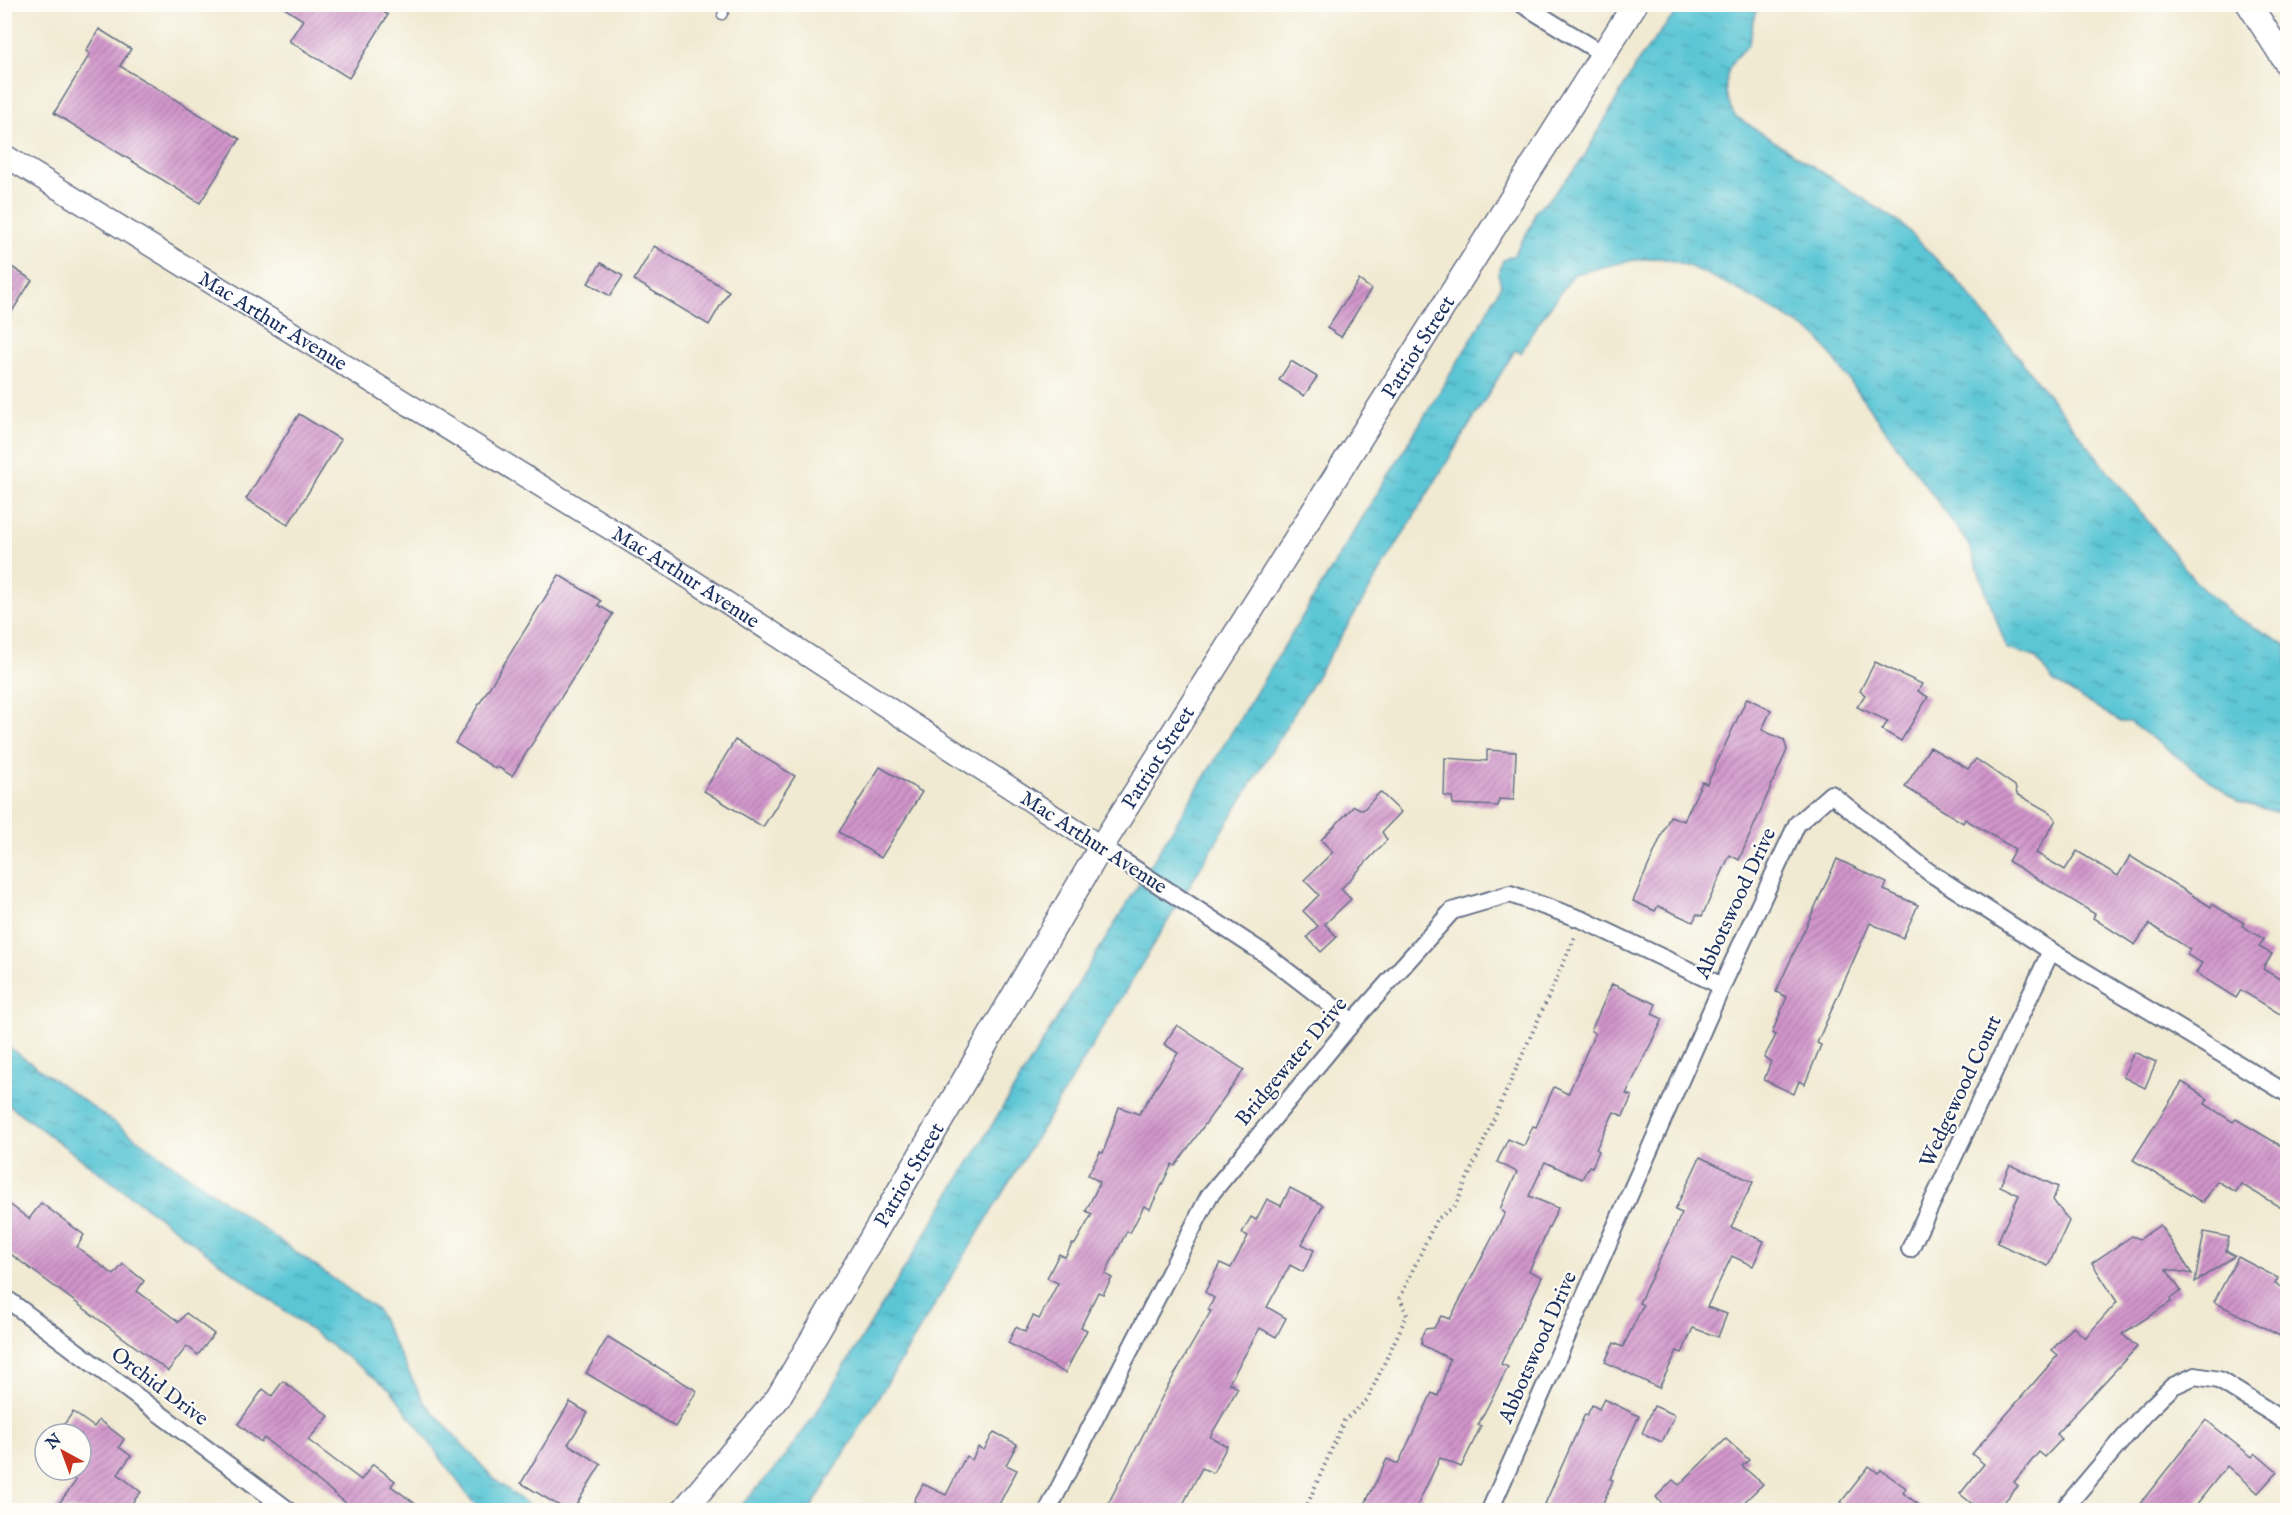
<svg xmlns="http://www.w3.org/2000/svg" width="2292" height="1515" font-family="'IM FELL English',serif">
	<defs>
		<pattern id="water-ripples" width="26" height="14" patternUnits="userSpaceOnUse" patternTransform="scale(1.5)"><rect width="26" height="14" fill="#5bc6d5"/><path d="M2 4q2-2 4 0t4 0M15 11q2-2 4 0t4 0" fill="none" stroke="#4aa1b0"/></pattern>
		<pattern id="building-hatch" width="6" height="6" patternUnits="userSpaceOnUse" patternTransform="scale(1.5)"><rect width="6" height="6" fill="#d195ca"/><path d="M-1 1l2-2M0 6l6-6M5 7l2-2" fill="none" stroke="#a97aa7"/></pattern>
	</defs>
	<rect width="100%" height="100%" fill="#fdfcf7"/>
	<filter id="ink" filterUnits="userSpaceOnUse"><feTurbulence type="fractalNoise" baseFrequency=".0167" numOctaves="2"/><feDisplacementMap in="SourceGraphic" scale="12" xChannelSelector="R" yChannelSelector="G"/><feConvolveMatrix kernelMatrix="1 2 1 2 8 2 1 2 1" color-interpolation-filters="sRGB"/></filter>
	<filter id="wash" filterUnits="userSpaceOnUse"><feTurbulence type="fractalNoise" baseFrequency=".008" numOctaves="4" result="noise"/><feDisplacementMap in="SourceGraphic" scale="24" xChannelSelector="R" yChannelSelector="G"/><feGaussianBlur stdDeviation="1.35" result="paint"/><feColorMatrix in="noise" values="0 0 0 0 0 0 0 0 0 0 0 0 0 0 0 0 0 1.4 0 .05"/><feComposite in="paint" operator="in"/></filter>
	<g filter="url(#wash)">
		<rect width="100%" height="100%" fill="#f1ead2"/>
		<g fill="url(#water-ripples)" stroke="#3b7a9a" stroke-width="1.5">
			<path d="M1682 5H1761C1750 17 1754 31 1748 45 1746 49 1740 52 1738 55 1721 75 1723 95 1735 116L1901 223 1963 287 2195 581 2232 615 2287 645V815L2239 802 2130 722H2121L2053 681 2035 657 2007 649 1969 545 1818 337C1788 317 1688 257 1656 258 1628 259 1601 268 1574 274L1534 329 1521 353 1515 350 810 1510H737L779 1464 815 1415 1479 327 1501 285 1498 274 1503 260 1514 255 1532 224 1535 212 1551 197 1582 160 1640 58Z"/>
			<polygon points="4,1044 377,1310 424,1402 494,1479 535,1510 485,1510 472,1501 391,1390 5,1102"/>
		</g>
		<g id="blocks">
			<g fill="url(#building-hatch)">
				<polygon points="278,4 371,4 388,15 349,78 289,41 303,20"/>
				<polygon points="99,29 131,49 120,66 240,139 200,203 54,113 90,54 86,51"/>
				<polygon points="654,246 729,291 709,325 634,280"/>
				<polygon points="4,262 32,280 4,324"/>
				<polygon points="601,263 623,276 610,296 588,283"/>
				<polygon points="1359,280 1371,289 1341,337 1327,328"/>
				<polygon points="1291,361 1317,377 1304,396 1279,380"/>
				<polygon points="299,414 341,440 288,525 246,499"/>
				<polygon points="559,575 601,601 598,605 613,614 512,776 498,767 496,769 455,743"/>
				<polygon points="1875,662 1922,684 1918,691 1928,697 1901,741 1882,730 1888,721 1857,707 1865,695 1860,691"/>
				<polygon points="1747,698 1771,710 1762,730 1784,740 1787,750 1739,860 1730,855 1702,916 1697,914 1693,922 1658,906 1655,911 1633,901 1670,816 1684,821 1702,782 1707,784"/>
				<polygon points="735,740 795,776 763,827 704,791"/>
				<polygon points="1930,747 1968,769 1976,759 2015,786 2017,794 2051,813 2056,820 2036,853 2065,870 2077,851 2118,876 2130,856 2211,907 2212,904 2244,923 2242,926 2264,939 2259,947 2272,954 2263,969 2288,984 2288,1019 2241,990 2236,998 2196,973 2202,963 2187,955 2190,949 2149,924 2135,945 2093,918 2095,914 2008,861 2015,849 1965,819 1963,823 1905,787"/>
				<polygon points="1487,750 1516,752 1514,800 1499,799 1498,806 1453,804 1452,797 1444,796 1445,758 1487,761"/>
				<polygon points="880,767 922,792 881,858 839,832"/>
				<polygon points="1380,792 1401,812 1382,832 1387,840 1341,889 1351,899 1325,924 1337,937 1321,952 1307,937 1318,926 1303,911 1319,895 1304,880 1333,852 1321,840 1354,806 1363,810"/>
				<polygon points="1837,859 1887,883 1884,890 1918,905 1903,938 1870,923 1817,1043 1821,1045 1805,1084 1799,1081 1794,1094 1764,1080 1771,1061 1764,1058 1776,1035 1772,1033 1787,997 1776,992"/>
				<polygon points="1612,984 1656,1004 1652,1014 1663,1019 1626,1094 1632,1096 1623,1116 1614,1112 1596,1149 1599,1151 1592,1167 1589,1166 1582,1179 1545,1162 1529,1196 1558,1208 1529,1271 1542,1277 1501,1364 1508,1367 1478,1425 1481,1426 1461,1467 1440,1458 1415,1510 1362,1510 1387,1459 1398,1464 1432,1393 1438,1396 1450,1359 1422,1345 1421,1338 1425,1329 1434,1328 1441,1316 1450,1319 1505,1213 1500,1209 1517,1172 1497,1162 1508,1139 1524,1146 1533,1126 1536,1127 1554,1087 1568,1094 1595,1033 1591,1031"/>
				<polygon points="1177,1025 1244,1070 1175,1166 1172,1164 1150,1209 1144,1206 1130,1233 1127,1231 1105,1274 1112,1278 1103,1294 1098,1292 1081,1327 1087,1330 1065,1373 1008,1343 1016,1327 1025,1332 1033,1316 1039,1319 1058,1283 1047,1278 1059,1254 1065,1257 1072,1244 1075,1244 1092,1214 1086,1211 1100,1182 1088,1175 1100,1152 1103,1153 1119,1107 1139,1114 1178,1053 1164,1044"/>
				<polygon points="2134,1052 2156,1062 2145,1088 2123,1077"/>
				<polygon points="2182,1082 2208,1099 2205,1104 2233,1122 2236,1119 2288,1150 2288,1212 2241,1184 2236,1192 2217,1181 2203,1203 2133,1160"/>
				<polygon points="1700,1157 1753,1182 1731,1227 1764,1241 1753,1266 1732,1256 1707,1307 1727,1314 1718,1337 1693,1328 1682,1353 1677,1351 1659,1388 1605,1362 1614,1343 1623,1347 1643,1305 1639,1303 1682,1213 1675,1210"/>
				<polygon points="2010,1165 2058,1187 2053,1200 2069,1221 2048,1266 1997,1243 2019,1195 2000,1186"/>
				<polygon points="1290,1188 1323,1205 1302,1244 1314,1250 1303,1272 1290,1265 1267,1307 1286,1318 1276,1337 1260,1328 1229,1383 1238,1388 1210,1437 1227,1446 1213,1473 1202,1468 1180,1510 1105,1510 1164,1393 1211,1311 1208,1310 1214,1298 1205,1292 1220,1263 1231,1268 1248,1236 1242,1233 1251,1217 1256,1220 1267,1199 1281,1206"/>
				<polygon points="4,1200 29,1219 41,1203 84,1235 77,1247 114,1275 123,1264 144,1281 137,1291 179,1322 186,1313 214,1334 198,1355 187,1346 168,1371 4,1249"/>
				<polygon points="2160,1225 2192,1274 2166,1269 2181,1291 2170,1299 2171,1302 2122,1334 2137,1347 2056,1434 2062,1439 2045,1457 2039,1452 2014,1482 2018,1486 1997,1510 1980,1510 1960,1494 1984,1464 1972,1454 2058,1355 2052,1350 2073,1327 2085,1338 2117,1302 2092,1263 2132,1236 2140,1239"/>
				<polygon points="2204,1232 2229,1237 2226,1251 2235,1256 2195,1282"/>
				<polygon points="2238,1257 2278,1278 2275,1284 2288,1290 2288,1340 2214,1302"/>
				<polygon points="608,1337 697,1391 675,1427 586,1373"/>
				<polygon points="283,1381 329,1416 308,1440 361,1480 373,1464 395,1481 391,1486 424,1510 355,1510 264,1438 261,1442 238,1424 263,1389 272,1396"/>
				<polygon points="1604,1399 1639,1416 1610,1479 1613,1480 1600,1510 1558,1510 1545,1504 1585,1414 1587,1415 1592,1405 1599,1409"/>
				<polygon points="570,1402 588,1413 568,1444 601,1464 573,1510 566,1510 521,1483"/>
				<polygon points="1654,1406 1675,1415 1662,1442 1642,1433"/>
				<polygon points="73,1412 94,1427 99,1420 124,1439 119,1447 131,1456 118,1474 141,1492 126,1510 54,1510 76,1481 61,1470 81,1470 81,1434 57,1434"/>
				<polygon points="2206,1420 2252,1457 2255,1453 2277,1472 2258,1493 2227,1466 2192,1510 2135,1510"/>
				<polygon points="994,1432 1017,1444 1006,1465 1017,1470 996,1510 920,1510 923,1505 914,1501 923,1484 946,1495 966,1456 972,1460 978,1447 984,1450"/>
				<polygon points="1726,1439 1749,1460 1742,1466 1763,1484 1736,1510 1667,1510 1656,1497 1673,1480 1679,1485"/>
				<polygon points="1869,1466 1878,1473 1881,1470 1906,1488 1903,1493 1926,1510 1853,1510 1841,1502"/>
			</g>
		</g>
	</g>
	<g filter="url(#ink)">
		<use href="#blocks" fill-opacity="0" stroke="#667087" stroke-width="1.5"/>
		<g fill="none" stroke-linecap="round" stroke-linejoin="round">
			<g stroke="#667087" stroke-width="11">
				<polyline id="service" points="722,15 728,4"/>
			</g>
			<g stroke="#667087" stroke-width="20">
				<g id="minor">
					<polyline points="1522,4 1603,54"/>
					<polyline points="1101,847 1265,954 1353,1022"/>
					<polyline points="1910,1249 2051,951"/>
					<polyline points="4,1297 288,1510"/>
					<polyline points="1048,1510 1209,1196 1353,1022 1452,911 1510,894 1583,920 1722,986"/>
					<polyline points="1490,1510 1722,986 1797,824 1831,794 1929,872 2051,951 2288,1094"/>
					<polyline points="2063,1510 2144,1414 2173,1386 2195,1376 2219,1380 2288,1423"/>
				</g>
			</g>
			<g stroke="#667087" stroke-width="24">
				<g id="tertiary">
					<path id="s1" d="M4 155 669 565 1101 847"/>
				</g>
			</g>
			<g stroke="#667087" stroke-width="27">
				<g id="secondary">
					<polyline points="2249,4 2288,65"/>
					<path id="s2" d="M684 1510 778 1398 1101 847 1635 4"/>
				</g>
			</g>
			<polyline stroke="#667087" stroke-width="4" stroke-dasharray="1.5 4.5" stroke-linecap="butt" points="1307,1510 1307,1505 1344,1421 1367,1400 1407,1315 1400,1298 1436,1220 1455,1206 1575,937"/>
			<use href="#service" stroke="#fff" stroke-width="8"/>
			<use href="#minor" stroke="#fff" stroke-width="16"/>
			<use href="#tertiary" stroke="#fff" stroke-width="21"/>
			<use href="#secondary" stroke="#fff" stroke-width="24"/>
		</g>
	</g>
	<g text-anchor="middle" stroke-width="4.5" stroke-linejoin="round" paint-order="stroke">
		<g font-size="21" fill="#1b2f5e" stroke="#fdfcf7">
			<text dy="7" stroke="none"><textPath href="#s1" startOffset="316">Mac Arthur Avenue</textPath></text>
			<text dy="7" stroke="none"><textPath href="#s2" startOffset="1377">Patriot Street</textPath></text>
			<text dy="7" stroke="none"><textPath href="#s1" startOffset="802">Mac Arthur Avenue</textPath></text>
			<text dy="7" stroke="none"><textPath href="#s2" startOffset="891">Patriot Street</textPath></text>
			<text transform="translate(1094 842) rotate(33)" y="7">Mac Arthur Avenue</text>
			<text transform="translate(1735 903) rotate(-65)" y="7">Abbotswood Drive</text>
			<text transform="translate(1291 1061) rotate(-50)" y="7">Bridgewater Drive</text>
			<text transform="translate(1960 1091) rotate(-65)" y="7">Wedgewood Court</text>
			<text dy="7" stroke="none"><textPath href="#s2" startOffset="405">Patriot Street</textPath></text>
			<text transform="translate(1537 1347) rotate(-66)" y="7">Abbotswood Drive</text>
			<text transform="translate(160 1386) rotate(37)" y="7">Orchid Drive</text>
		</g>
	</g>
	<rect width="2292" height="1515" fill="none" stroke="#fdfcf7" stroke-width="24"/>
	<g transform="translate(63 1452) rotate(319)"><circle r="28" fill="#fdfcf7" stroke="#a3aaba" stroke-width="1.5"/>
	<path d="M0-4.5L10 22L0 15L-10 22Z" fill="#c8321e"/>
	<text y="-9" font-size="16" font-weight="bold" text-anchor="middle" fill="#1b2f5e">N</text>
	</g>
</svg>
